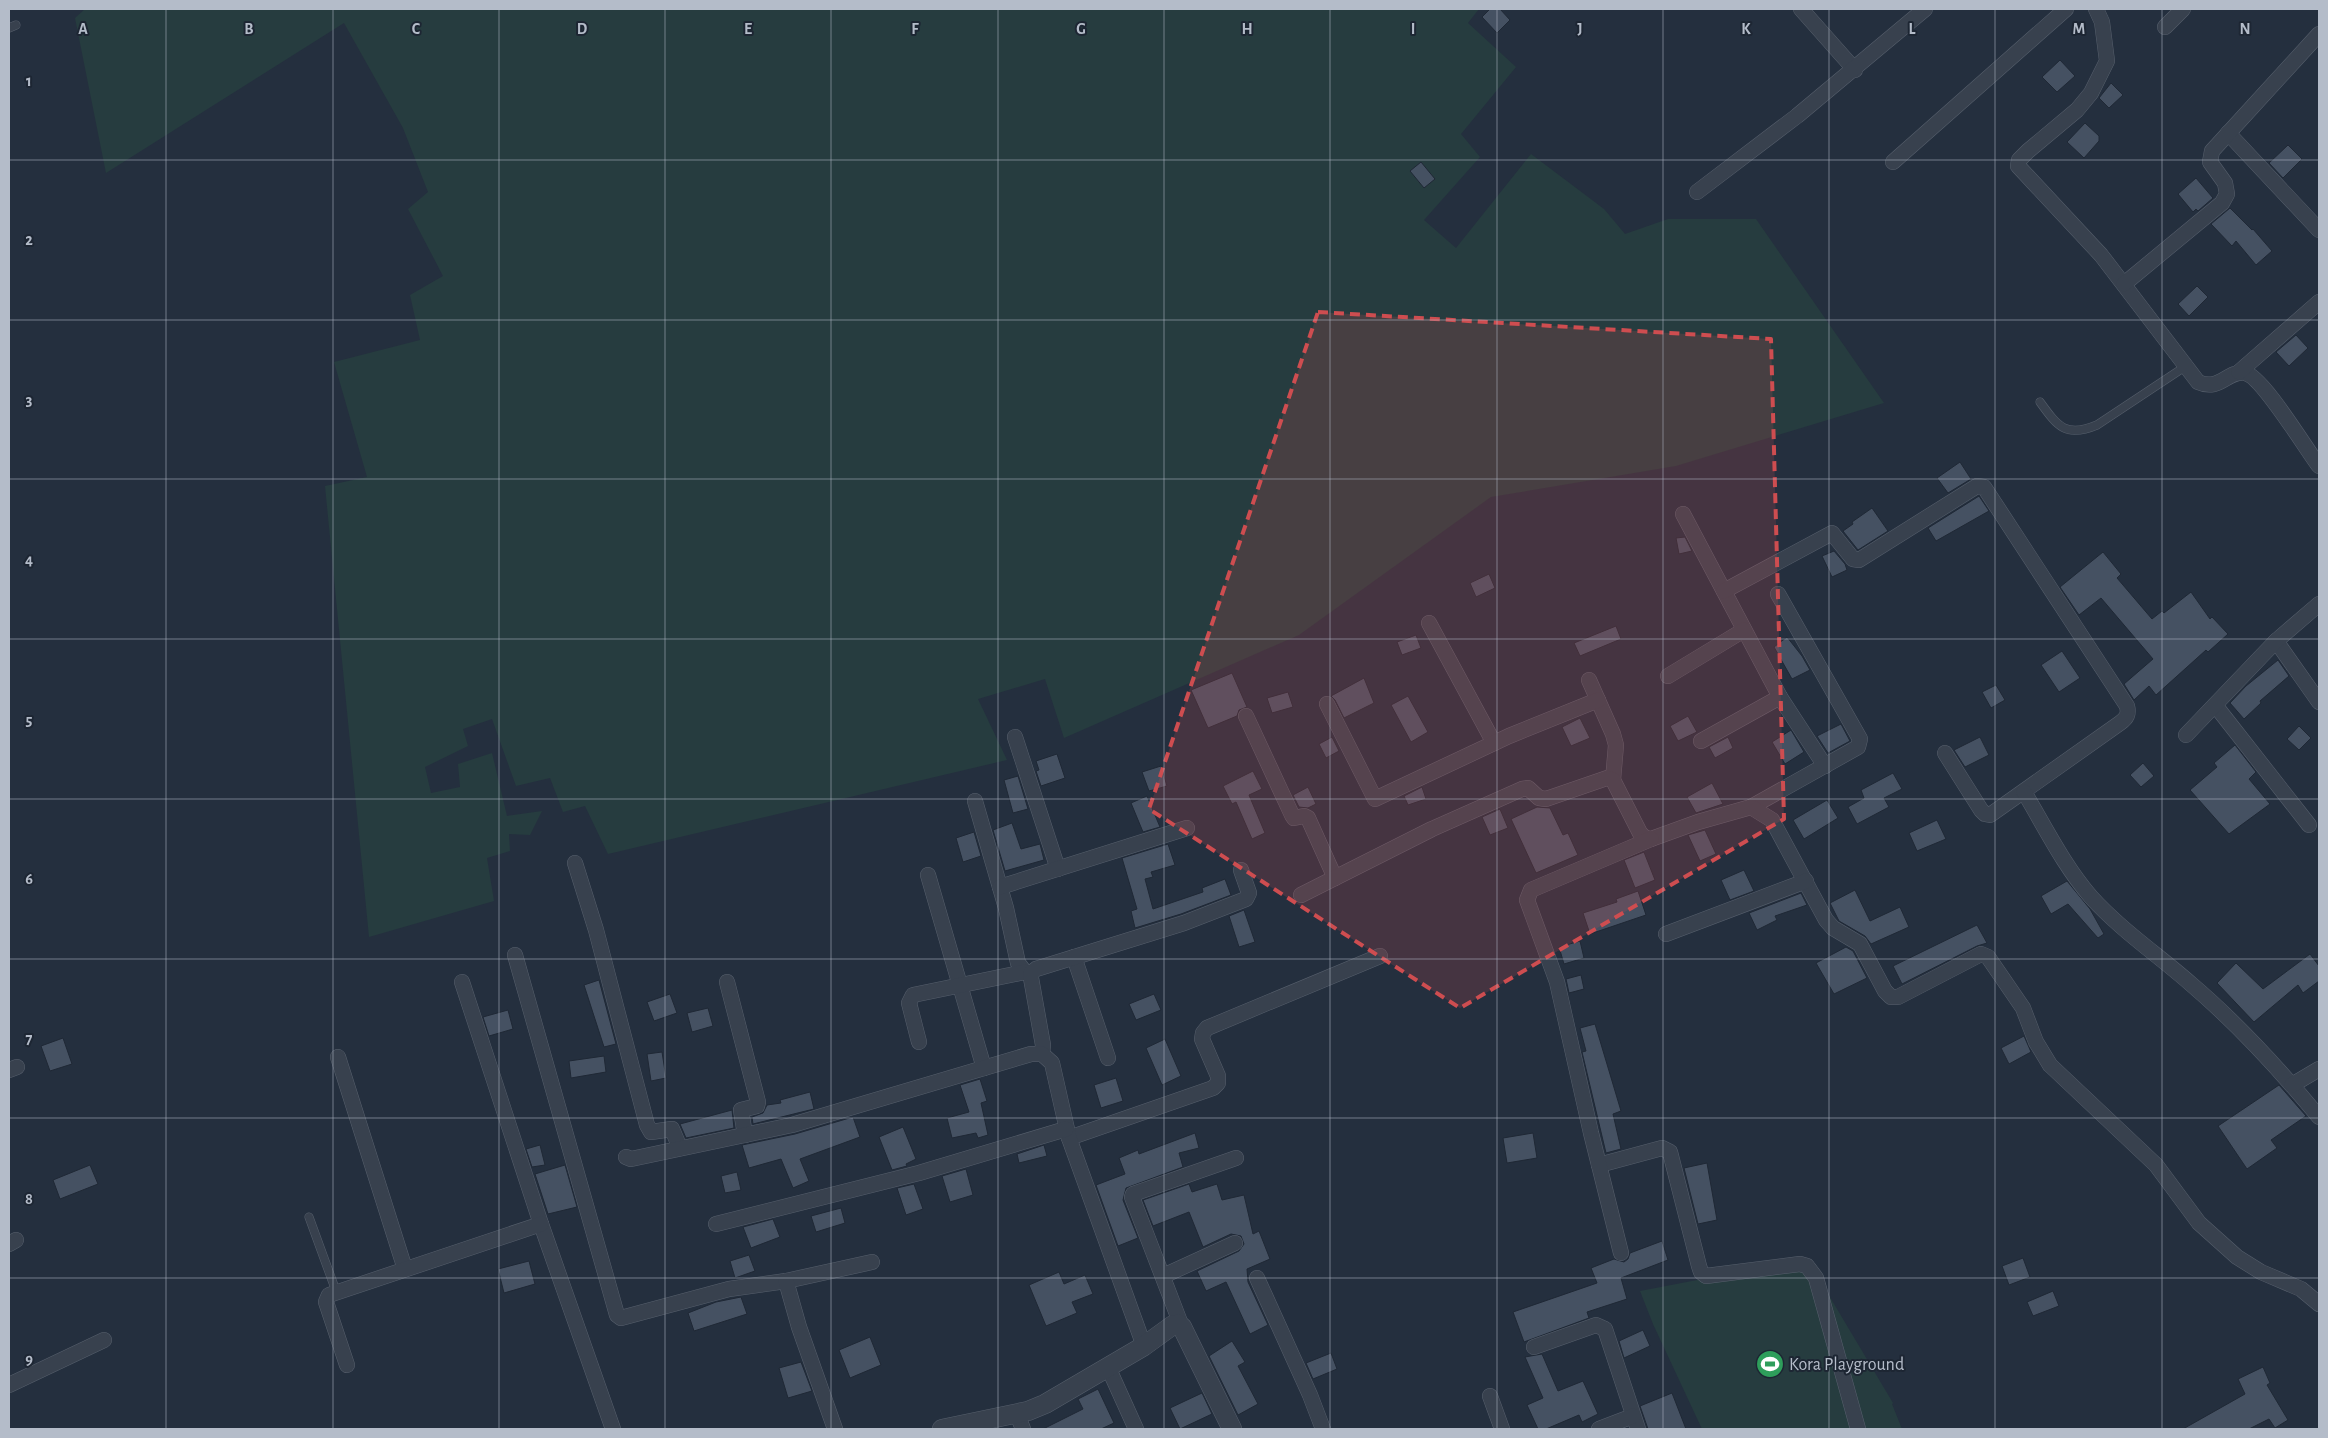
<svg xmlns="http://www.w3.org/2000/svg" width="2328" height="1438" font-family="'Alegreya Sans',sans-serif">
	<rect width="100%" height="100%" fill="#242f3e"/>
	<g fill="#263c3f">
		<polygon points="85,9 1479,9 1468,23 1516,67 1461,134 1480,157 1424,220 1456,248 1531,154 1604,209 1625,234 1668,219 1756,219 1884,403 1676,466 1491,497 1299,635 1064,738 1045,679 978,699 1007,760 608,854 585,806 563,812 550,778 516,786 492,719 463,729 468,746 425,767 431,793 460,787 458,764 492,753 507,816 542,811 530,835 509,834 510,851 487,858 494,901 369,937 325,486 367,477 334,362 420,340 410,295 443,276 408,209 428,192 403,128 344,23 106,173 75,18"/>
		<polygon points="1801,1260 1815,1272 1893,1403 1892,1404 1902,1429 1702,1429 1653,1324 1640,1291"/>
	</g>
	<g fill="#455162" stroke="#1f2835">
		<polygon points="1490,9 1500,9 1510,20 1497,33 1482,17"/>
		<polygon points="2060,60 2075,76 2057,92 2042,77"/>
		<polygon points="2111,83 2123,95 2109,108 2099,98"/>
		<polygon points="2085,123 2099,136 2099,141 2084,158 2067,142"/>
		<polygon points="2288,145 2302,159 2283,178 2269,163"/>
		<polygon points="1421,162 1435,179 1424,188 1410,171"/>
		<polygon points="2196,178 2213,198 2198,211 2196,209 2193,212 2178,194"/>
		<polygon points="2230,208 2252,230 2253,229 2272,251 2256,265 2236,241 2232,246 2211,224"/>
		<polygon points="2197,286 2208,297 2189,316 2178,304"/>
		<polygon points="2296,335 2308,348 2289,366 2276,352"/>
		<polygon points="1960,462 1971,479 1948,493 1937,478"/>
		<polygon points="1979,496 1989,511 1936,541 1928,528"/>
		<polygon points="1872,508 1888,531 1858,550 1843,531 1853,524 1852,522"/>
		<polygon points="1685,537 1692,551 1679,554 1676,538"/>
		<polygon points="1834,551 1845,564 1847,570 1832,577 1822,556"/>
		<polygon points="2103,552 2121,574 2117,578 2152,619 2162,611 2164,613 2191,592 2210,619 2212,617 2228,634 2208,652 2206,650 2156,695 2149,686 2134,700 2124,684 2153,659 2101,598 2079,615 2060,587"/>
		<polygon points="1489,574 1495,588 1476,597 1470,583"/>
		<polygon points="1616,626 1621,639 1580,656 1574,643"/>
		<polygon points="1416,635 1421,648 1402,655 1397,642"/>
		<polygon points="1787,637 1802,656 1810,670 1792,679 1774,647"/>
		<polygon points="2062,651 2080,678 2059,692 2041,665"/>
		<polygon points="2278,660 2289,676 2260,701 2261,703 2244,719 2230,703 2246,686"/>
		<polygon points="1232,673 1247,707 1239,710 1237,716 1208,728 1191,690"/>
		<polygon points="1364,678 1374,703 1344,718 1335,700 1331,696"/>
		<polygon points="1996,685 2005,700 1991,708 1982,692"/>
		<polygon points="1288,692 1293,707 1272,713 1267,698"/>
		<polygon points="1408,696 1428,732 1411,742 1391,705"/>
		<polygon points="1688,716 1697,732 1678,741 1670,726"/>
		<polygon points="1580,718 1590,738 1571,746 1562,727"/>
		<polygon points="1841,724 1850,741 1828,753 1817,736"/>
		<polygon points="2299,726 2311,738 2299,750 2287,739"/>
		<polygon points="1791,730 1804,752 1785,764 1772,742"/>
		<polygon points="1332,737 1339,751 1326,758 1319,744"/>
		<polygon points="1728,737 1733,748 1715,758 1709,747"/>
		<polygon points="1980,737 1989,755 1965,767 1954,750"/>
		<polygon points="2235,745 2256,772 2249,779 2270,804 2229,834 2190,790 2217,767 2214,763"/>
		<polygon points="1057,754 1065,778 1041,786 1036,771 1039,770 1036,761"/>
		<polygon points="2143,763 2154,776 2141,787 2130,775"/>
		<polygon points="1161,766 1167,786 1149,791 1142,772"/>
		<polygon points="1253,771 1262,789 1249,795 1265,833 1252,839 1236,802 1232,804 1223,786"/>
		<polygon points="1893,773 1902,789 1884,798 1889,807 1857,824 1848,807 1864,798 1861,790"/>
		<polygon points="1018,776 1028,809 1013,813 1004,780"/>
		<polygon points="1712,783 1723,804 1696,813 1687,797"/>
		<polygon points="1308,787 1316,804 1308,808 1299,807 1293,795"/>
		<polygon points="1422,787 1426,799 1408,805 1404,796"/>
		<polygon points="1147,796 1160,827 1143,832 1131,803"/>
		<polygon points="1827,800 1838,818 1804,839 1793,820"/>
		<polygon points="1537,807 1550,808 1563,835 1568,833 1578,855 1536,873 1511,819"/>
		<polygon points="1500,809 1508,828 1490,835 1482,817"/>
		<polygon points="1937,820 1946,839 1917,851 1909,833"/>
		<polygon points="1012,823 1021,849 1040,844 1044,860 1005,871 993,830"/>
		<polygon points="1705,830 1716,854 1700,861 1688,835"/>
		<polygon points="974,832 981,856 963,862 956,838"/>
		<polygon points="1168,844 1175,865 1151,872 1153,877 1145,879 1153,909 1203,892 1202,888 1225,879 1231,895 1181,914 1135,928 1131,911 1137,909 1122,858"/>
		<polygon points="1644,852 1655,880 1635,888 1624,860"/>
		<polygon points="1744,870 1754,891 1730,900 1721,880"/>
		<polygon points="2067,881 2090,909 2104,934 2098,938 2068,904 2051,914 2041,896"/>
		<polygon points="1855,890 1870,921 1900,907 1909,927 1871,944 1865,936 1839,921 1830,903"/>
		<polygon points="1638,891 1646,915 1590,934 1583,913 1617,902 1616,899"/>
		<polygon points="1801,893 1807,905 1775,916 1777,920 1757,930 1749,913"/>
		<polygon points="1244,910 1255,942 1239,947 1229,916"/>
		<polygon points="1977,925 1987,943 1977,946 1902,984 1893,966"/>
		<polygon points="1580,941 1584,958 1564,964 1559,947"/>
		<polygon points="1846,947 1853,951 1867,978 1834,994 1816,963"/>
		<polygon points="2310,954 2319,966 2319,981 2303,993 2298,985 2254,1022 2217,983 2236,963 2263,989"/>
		<polygon points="1581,975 1584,989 1569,993 1566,979"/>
		<polygon points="599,980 616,1044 604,1047 584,985"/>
		<polygon points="670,994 677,1013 654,1021 647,1002"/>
		<polygon points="1154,994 1161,1010 1136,1020 1129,1004"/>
		<polygon points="708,1008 713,1026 692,1032 687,1013"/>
		<polygon points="508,1010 513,1029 489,1036 483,1017"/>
		<polygon points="1595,1024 1621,1111 1613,1114 1621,1149 1606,1153 1582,1052 1586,1051 1580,1028"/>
		<polygon points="2024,1036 2031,1052 2009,1064 2001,1048"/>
		<polygon points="63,1038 72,1064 50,1071 41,1046"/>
		<polygon points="1165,1039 1181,1076 1162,1085 1146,1048"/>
		<polygon points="662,1052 666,1078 651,1081 647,1054"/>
		<polygon points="604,1056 606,1072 571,1078 569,1061"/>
		<polygon points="1116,1078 1123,1101 1101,1108 1094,1085"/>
		<polygon points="980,1079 987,1101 981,1103 988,1135 978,1138 976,1133 952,1138 947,1118 969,1112 960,1085"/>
		<polygon points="2279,1085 2306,1116 2271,1140 2277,1148 2247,1169 2218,1126"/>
		<polygon points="810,1092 814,1109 753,1124 752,1117 763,1113 767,1105 781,1103 780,1100"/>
		<polygon points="732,1110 734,1128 686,1138 680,1124"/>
		<polygon points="853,1117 860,1137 800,1159 809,1181 793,1188 781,1159 749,1168 742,1145 795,1134"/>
		<polygon points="903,1127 916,1159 906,1164 907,1166 892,1170 879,1137"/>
		<polygon points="1195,1133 1199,1148 1179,1153 1183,1167 1126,1188 1123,1200 1138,1238 1118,1246 1096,1185 1125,1174 1119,1158 1138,1150 1139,1154"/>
		<polygon points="1533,1133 1537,1158 1507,1163 1503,1138"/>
		<polygon points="540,1145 545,1165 532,1167 526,1149"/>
		<polygon points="1044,1145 1047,1156 1019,1163 1017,1154"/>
		<polygon points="1707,1163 1717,1220 1698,1224 1684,1168"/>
		<polygon points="90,1165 98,1184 60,1199 53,1180"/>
		<polygon points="565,1165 577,1207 548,1214 535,1174"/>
		<polygon points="966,1169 973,1195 950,1202 942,1176"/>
		<polygon points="737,1172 741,1190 725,1193 721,1176"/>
		<polygon points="914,1184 923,1209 906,1215 897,1188"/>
		<polygon points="1189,1184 1192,1192 1217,1184 1222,1200 1244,1195 1253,1234 1259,1231 1270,1259 1247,1269 1248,1282 1268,1325 1250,1334 1226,1282 1206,1291 1197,1271 1239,1251 1244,1244 1241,1236 1231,1234 1203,1247 1189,1212 1153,1226 1143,1200"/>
		<polygon points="841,1208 845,1223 816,1232 811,1216"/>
		<polygon points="773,1219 780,1237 751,1248 743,1227"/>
		<polygon points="1662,1241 1668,1260 1621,1278 1627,1299 1587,1312 1589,1318 1524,1342 1513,1312 1597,1283 1591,1268 1614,1259 1624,1262 1628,1259 1630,1253"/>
		<polygon points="749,1255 755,1271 735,1278 730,1261"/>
		<polygon points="2023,1258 2030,1277 2009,1285 2002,1266"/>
		<polygon points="529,1261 535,1284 504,1293 498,1269"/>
		<polygon points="1059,1272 1064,1284 1085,1275 1093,1294 1072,1302 1077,1313 1046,1326 1029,1285"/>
		<polygon points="2053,1291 2059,1306 2033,1316 2027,1302"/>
		<polygon points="741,1297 747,1314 694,1331 688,1313 716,1302"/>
		<polygon points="1643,1330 1650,1346 1624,1358 1619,1341"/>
		<polygon points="870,1337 881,1365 850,1378 839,1350"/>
		<polygon points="1232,1341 1245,1362 1238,1366 1258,1404 1238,1415 1209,1356"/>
		<polygon points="1331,1353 1337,1369 1313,1379 1306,1363"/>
		<polygon points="1542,1354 1558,1391 1583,1381 1598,1414 1582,1422 1579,1415 1546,1429 1538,1429 1527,1405 1543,1398 1525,1357"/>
		<polygon points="801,1362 812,1391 788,1398 779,1368"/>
		<polygon points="2263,1367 2270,1383 2267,1385 2288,1420 2275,1428 2269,1419 2249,1429 2183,1429 2245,1394 2238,1379"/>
		<polygon points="1098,1389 1114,1423 1101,1429 1043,1429 1083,1409 1078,1399"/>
		<polygon points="1202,1393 1212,1414 1180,1429 1170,1408"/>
		<polygon points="1672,1393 1686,1429 1648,1429 1640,1406"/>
	</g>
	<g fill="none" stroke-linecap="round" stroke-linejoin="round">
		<g stroke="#565f6c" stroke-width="9">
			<g id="service">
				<polyline points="9,28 16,25"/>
				<path d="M2040 402C2058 427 2066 438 2097 425L2186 366"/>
				<polyline points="309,1217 336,1291"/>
			</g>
		</g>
		<g stroke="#565f6c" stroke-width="16">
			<g id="minor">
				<polyline points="1801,9 1855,70"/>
				<path d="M2096 9 2102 22 2107 61 2091 93 2077 110 2028 151 2019 160 2018 166 2101 255 2198 382C2220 392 2227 370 2245 373 2262 376 2306 449 2319 466"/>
				<polyline points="2165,27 2183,9"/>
				<polyline points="2228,133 2319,230"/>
				<polyline points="1893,162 2066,9"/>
				<polyline points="1697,192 1797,116 1925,9"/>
				<polyline points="2124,284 2222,203 2227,194 2225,183 2210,162 2212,151 2319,34"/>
				<polyline points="2239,372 2319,302"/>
				<polyline points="1683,514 1780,697 1825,766"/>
				<path d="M1724 591 1832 533 1853 559 1859 560 1977 486 1984 487 2127 706C2129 714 2127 718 2120 723L1990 815 1985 814 1981 810 1945 753"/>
				<polyline points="1429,623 1494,743"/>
				<polyline points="2276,641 2319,702"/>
				<polyline points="1668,676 1744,630"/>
				<polyline points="1589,680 1613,734 1616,745 1613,780"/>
				<polyline points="1327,704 1375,799 1509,736 1598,700"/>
				<polyline points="2215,705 2309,825"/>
				<polyline points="1246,716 1292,815 1294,818 1304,816 1308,818 1335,878"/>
				<polyline points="2186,735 2276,641 2319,604"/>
				<polyline points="1015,737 1058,869"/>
				<polyline points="1701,741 1780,697"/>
				<path d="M2024 792C2045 827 2064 866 2091 897 2121 930 2158 955 2191 984 2238 1024 2280 1070 2319 1117"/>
				<polyline points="975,801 1006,908 1018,963 1025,972 1031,976"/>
				<polyline points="1751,807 1858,747 1860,739 1778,594"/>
				<polyline points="575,863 596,930 647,1125 651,1132 672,1129 680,1148"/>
				<polyline points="928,875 984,1068"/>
				<polyline points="1000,887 1187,828"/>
				<polyline points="1301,895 1432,829 1522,789 1528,788 1539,798 1546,799 1607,778 1613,780 1640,833 1645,838 1651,839 1698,822 1751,807 1772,820 1826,920 1833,928 1860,944 1885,991 1891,997 1898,997 1981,954 1988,957 2023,1008 2036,1042 2050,1065 2156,1165 2199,1223 2237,1257 2261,1272 2301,1289 2319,1304"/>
				<polyline points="1666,934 1806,881"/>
				<polyline points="515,955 617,1315 621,1318 729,1289 786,1281 872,1262"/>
				<polyline points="1074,957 1108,1058"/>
				<polyline points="462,982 541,1224 613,1429"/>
				<polyline points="727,982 758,1102 757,1106 741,1110 745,1135"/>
				<polyline points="919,1042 909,1003 913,995 1025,972"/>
				<polyline points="1042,1054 1043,1045 1031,978 1031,973 1036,969 1184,923 1246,899 1249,893 1241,870"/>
				<polyline points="338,1057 405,1269"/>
				<polyline points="9,1070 17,1067"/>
				<polyline points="2292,1085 2319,1069"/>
				<polyline points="1069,1138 1213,1088 1218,1083 1218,1076 1202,1039 1203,1033 1207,1028 1380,956"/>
				<polyline points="626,1157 631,1159 792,1125 1031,1054 1042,1054 1052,1063 1069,1138 1144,1346"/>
				<polyline points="1599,1165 1662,1148 1670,1152 1699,1266 1701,1272 1706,1276 1800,1264 1807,1266 1816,1278 1858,1429"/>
				<polyline points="716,1224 919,1173 1066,1129"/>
				<polyline points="9,1244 16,1240"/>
				<polyline points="1621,1253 1591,1133 1557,982 1527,900 1531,890 1651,839"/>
				<polyline points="1163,1276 1235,1243"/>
				<polyline points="1257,1278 1310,1395 1323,1429"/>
				<polyline points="786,1281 799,1327 835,1429"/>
				<polyline points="1182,1327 1132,1197 1133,1194 1236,1158"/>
				<polyline points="1534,1347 1596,1325 1605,1329 1638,1429"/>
				<polyline points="347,1365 326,1302 329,1295 541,1224"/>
				<polyline points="1108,1367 1136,1429"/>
				<polyline points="9,1385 104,1340"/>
				<polyline points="1490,1396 1502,1429"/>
				<polyline points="1017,1414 1023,1429"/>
				<polyline points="1599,1429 1633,1416"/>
			</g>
		</g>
		<g stroke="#565f6c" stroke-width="20">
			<polyline id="tertiary" points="942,1429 1028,1411 1045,1404 1144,1346 1173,1325 1178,1324 1182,1327 1232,1429"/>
		</g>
		<use href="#service" stroke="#38414e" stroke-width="8"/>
		<use href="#minor" stroke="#38414e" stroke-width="15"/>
		<use href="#tertiary" stroke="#38414e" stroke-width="19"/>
	</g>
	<path fill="#ce4d50" fill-opacity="0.2" stroke="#ce4d50" stroke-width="4" stroke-dasharray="10 6" stroke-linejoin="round" d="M1318 312 1771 339 1784 819 1460 1008 1149 809Z"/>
	<path fill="none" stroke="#b4bcc9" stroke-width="1" stroke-opacity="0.55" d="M166 9V1429M333 9V1429M499 9V1429M665 9V1429M831 9V1429M998 9V1429M1164 9V1429M1330 9V1429M1497 9V1429M1663 9V1429M1829 9V1429M1995 9V1429M2162 9V1429M9 160H2319M9 320H2319M9 479H2319M9 639H2319M9 799H2319M9 959H2319M9 1118H2319M9 1278H2319"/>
	<defs>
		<g id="stadium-disc" transform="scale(1.4375)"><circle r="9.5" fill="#2e9e5b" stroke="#1d2633"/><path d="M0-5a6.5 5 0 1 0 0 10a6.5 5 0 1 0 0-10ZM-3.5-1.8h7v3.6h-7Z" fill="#fff"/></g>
	</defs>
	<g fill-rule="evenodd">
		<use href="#stadium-disc" x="1770" y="1364"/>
	</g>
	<g text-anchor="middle" stroke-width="4" stroke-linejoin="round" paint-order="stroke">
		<g font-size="18" fill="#b4bcc9" stroke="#1d2633" text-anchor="start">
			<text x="1789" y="1370">Kora Playground</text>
		</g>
	</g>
	<g font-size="16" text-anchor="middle" font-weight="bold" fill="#b4bcc9" stroke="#1d2633" stroke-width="4" stroke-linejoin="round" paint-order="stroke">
		<text x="83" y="34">A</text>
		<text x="249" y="34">B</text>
		<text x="416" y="34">C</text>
		<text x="582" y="34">D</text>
		<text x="748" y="34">E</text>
		<text x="915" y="34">F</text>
		<text x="1081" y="34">G</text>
		<text x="1247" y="34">H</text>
		<text x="1413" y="34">I</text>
		<text x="1580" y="34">J</text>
		<text x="1746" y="34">K</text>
		<text x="1912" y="34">L</text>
		<text x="2079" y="34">M</text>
		<text x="2245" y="34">N</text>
		<text x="29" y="86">1</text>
		<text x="29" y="245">2</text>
		<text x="29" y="405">3</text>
		<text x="29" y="565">4</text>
		<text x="29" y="725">5</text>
		<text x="29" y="884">6</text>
		<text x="29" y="1044">7</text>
		<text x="29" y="1204">8</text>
		<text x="29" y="1364">9</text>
	</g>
	<rect width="2328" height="1438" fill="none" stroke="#b4bcc9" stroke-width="20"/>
</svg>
